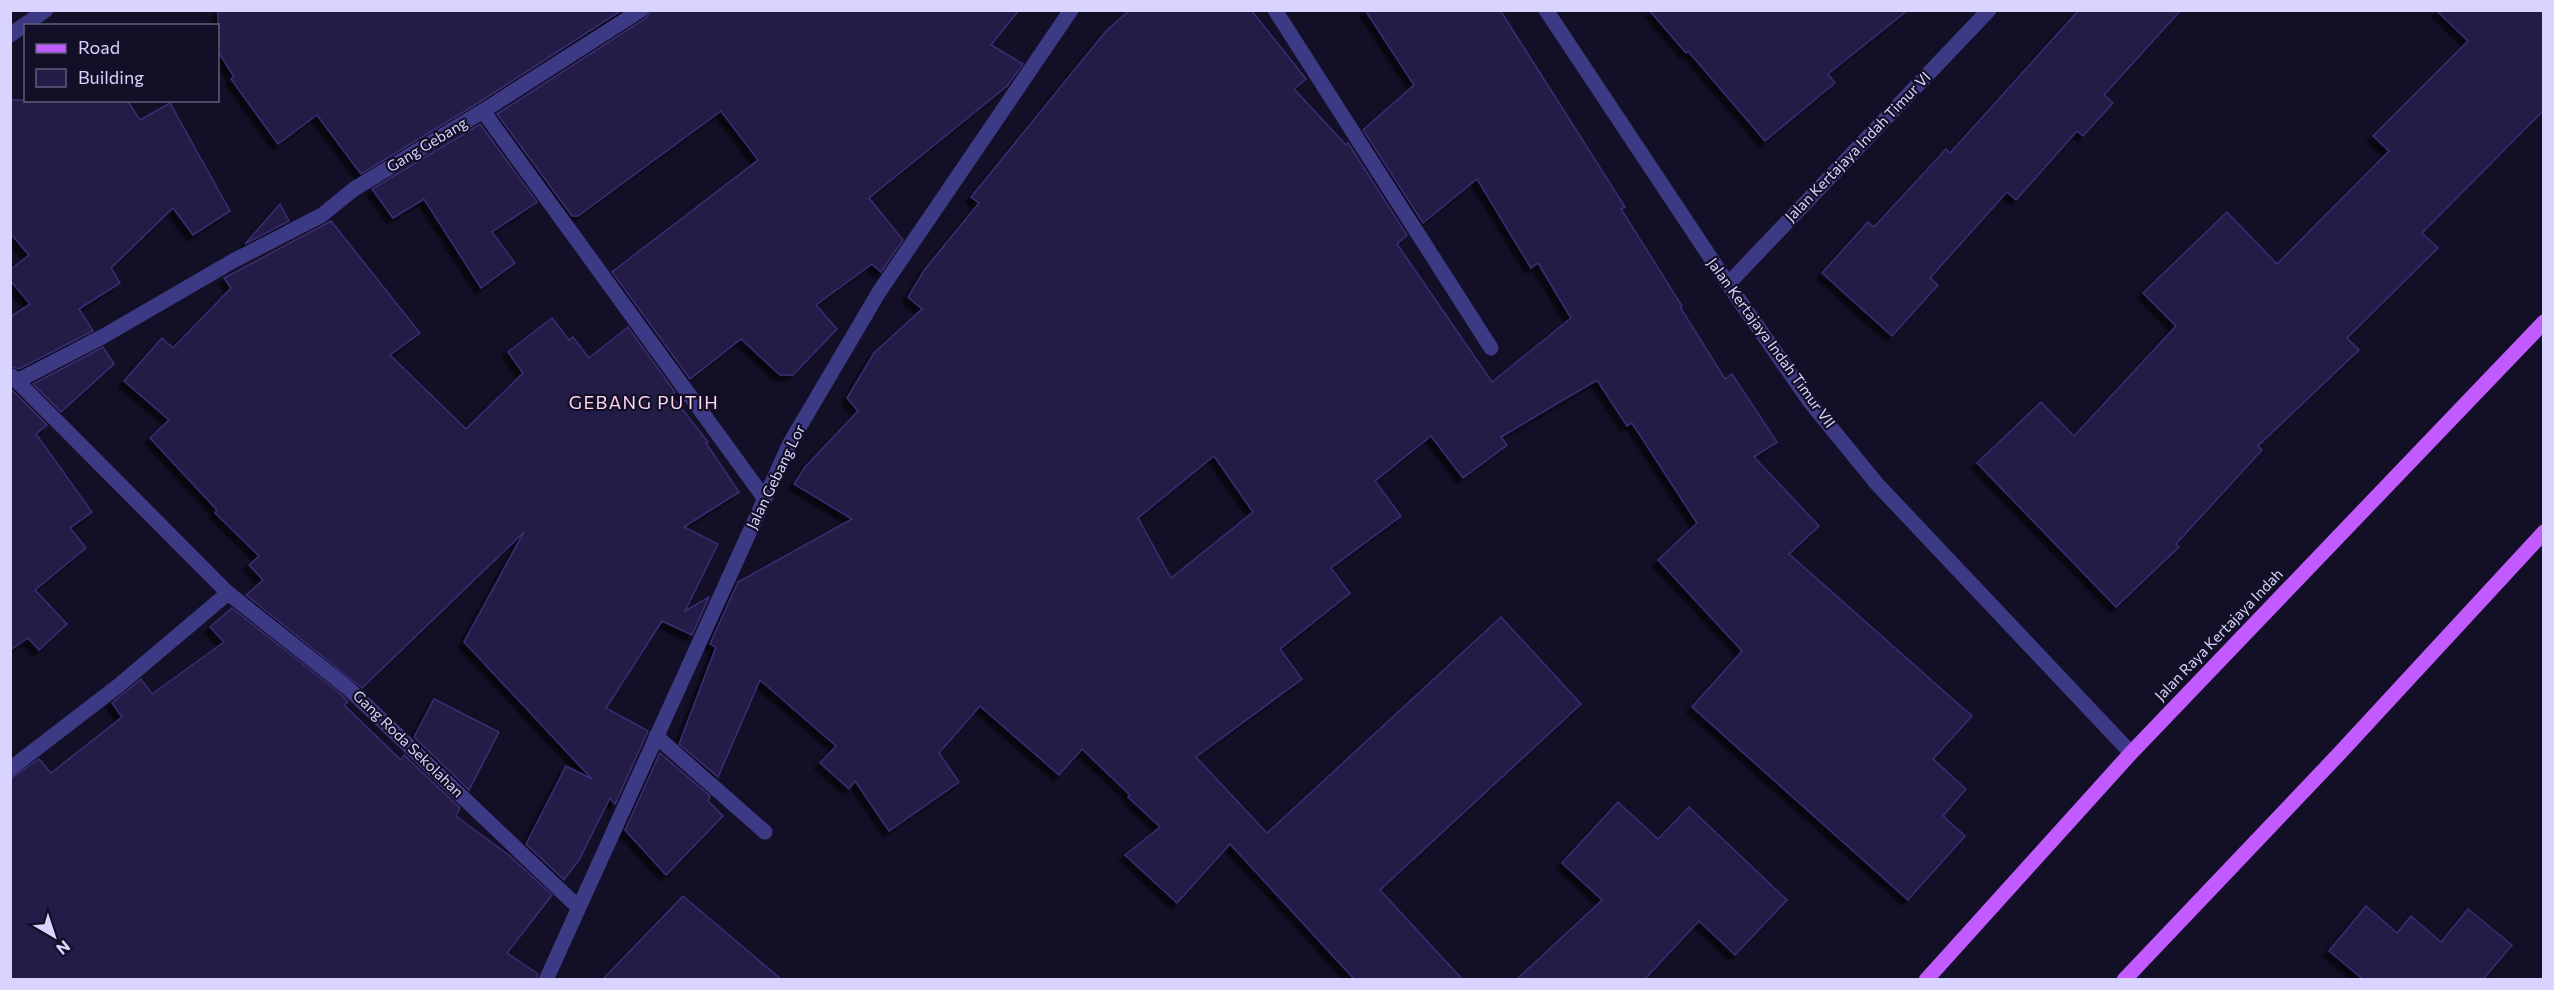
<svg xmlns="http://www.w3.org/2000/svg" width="2554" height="990" font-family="Commissioner,sans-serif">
	<defs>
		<filter id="shadow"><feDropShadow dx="-5.5" dy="5.5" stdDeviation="1.5" flood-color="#0009"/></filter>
	</defs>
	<rect width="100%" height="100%" fill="#130f26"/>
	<g fill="#241b47" stroke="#3b2d73" stroke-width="1.5" fill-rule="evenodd" filter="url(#shadow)">
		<polygon points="218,10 622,10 478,103 361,174 317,115 278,144 231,79 234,77 218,51"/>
		<polygon points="651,10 1019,10 991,45 1023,64 1007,86 869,198 903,240 881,272 872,264 816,305 837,329 793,375 780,375 741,339 690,379 612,272 758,160 721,111 578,216 572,216 497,114 646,18"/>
		<path d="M1130 10H1251L1306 79 1294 89 1346 145 1348 143 1407 235 1397 244 1492 382 1571 318 1538 263 1531 268 1477 179 1423 223 1363 130 1414 85 1365 10H1500L1625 207 1621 209 1682 306 1680 307 1725 379 1732 374 1777 442 1754 457 1819 526 1789 554 1972 716 1933 759 1966 789 1943 816 1965 836 1908 900 1692 707 1742 651 1658 560 1697 523 1632 423 1627 426 1597 380 1501 437 1507 445 1463 478 1431 436 1375 481 1401 516 1331 568 1350 593 1280 649 1302 679 1196 757 1267 833 1501 617 1581 704 1380 890 1463 980H1355L1230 844 1177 903 1125 855 1160 827 1128 797 1130 795 1082 749 1059 775 980 706 939 753 959 782 889 831 855 781 849 789 820 763 836 746 760 680 718 777 679 744 716 647 710 644 738 582 852 519 794 484 805 467 858 411 847 398 874 353 922 309 908 297 925 269 979 203 971 197 1106 31ZM1214 456 1253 512 1171 578 1138 518Z"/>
		<polygon points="1649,10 1908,10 1828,74 1835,83 1765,141 1688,51 1686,53"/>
		<polygon points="2079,10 2181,10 2104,95 2113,103 2083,136 2077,131 2016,200 2007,192 1930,278 1938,285 1892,336 1822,273 1868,222 1874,227 1946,149 1950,153"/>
		<polygon points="2436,10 2544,10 2544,110 2422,233 2438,248 2347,338 2359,350 2258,446 2262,450 2176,544 2179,547 2116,607 1977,463 2041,402 2074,436 2176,326 2143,293 2227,212 2277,264 2389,151 2373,136 2468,41"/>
		<polygon points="10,100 127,100 140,120 170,103 230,211 193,235 173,208 111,268 120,283 79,309 93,331 19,369 10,366 10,317 30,304 10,280 10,270 29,255 10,233"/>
		<polygon points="480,124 537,202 492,232 515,263 481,288 424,199 393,218 372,189"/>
		<polygon points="280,204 289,221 245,244"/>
		<polygon points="331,221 420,333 390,355 466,429 523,373 508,352 552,318 569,340 573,337 589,358 628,327 675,392 671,395 708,442 706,443 739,492 684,527 718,544 685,611 709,597 692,635 662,621 606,708 648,731 615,804 610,798 579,860 564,880 526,844 566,766 592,779 464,642 524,532 362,688 246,595 263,580 249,565 259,556 215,513 217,510 150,438 169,420 124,381 162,338 173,348 231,288 224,278"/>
		<polygon points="103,347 114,364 61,412 33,384"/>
		<polygon points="10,388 47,425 36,434 92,512 70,528 86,548 35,590 67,624 39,650 28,638 10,650"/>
		<polygon points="232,608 342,695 348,702 344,705 401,760 404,755 460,808 456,816 510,856 552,895 507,953 538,974 536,980 10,980 10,779 39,759 51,773 122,717 112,703 141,679 152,694 224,642 210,627"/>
		<polygon points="434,699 499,732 469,790 414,737"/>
		<polygon points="660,753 710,796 708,801 723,816 666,875 625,830"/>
		<polygon points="1618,802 1658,839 1689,807 1787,900 1735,955 1699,921 1644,980 1516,980 1602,900 1562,863"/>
		<polygon points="683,896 782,980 602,980"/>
		<polygon points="2366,906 2397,933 2411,916 2441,942 2468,909 2512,945 2484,978 2485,980 2364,980 2329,951"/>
	</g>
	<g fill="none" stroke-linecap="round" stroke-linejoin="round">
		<polyline stroke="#3d3a85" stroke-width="15" points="656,736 765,832"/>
		<g stroke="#3d3a85" stroke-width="15">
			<polyline points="1275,10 1491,348"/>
			<polyline points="1546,10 1728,284 1810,402 1877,484 2131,753"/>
			<polyline points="10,35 46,10"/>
			<polyline points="483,111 641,10"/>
			<polyline points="1728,284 1989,10"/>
			<polyline points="12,376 228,593"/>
			<polyline points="17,381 102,337 233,261 322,215 354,189 483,111 765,499"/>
			<polyline points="10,769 118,686 228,593 348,688 578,907"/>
			<polyline points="546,980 790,443 879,292 1071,10"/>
		</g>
		<g stroke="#c25bff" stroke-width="15">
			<polyline points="1926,980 2131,753 2544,322"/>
			<polyline points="2124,980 2338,755 2544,532"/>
		</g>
	</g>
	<g text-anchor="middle" stroke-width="4.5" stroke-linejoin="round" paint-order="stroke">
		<g font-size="15" fill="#d9d4ff" stroke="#130f26">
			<text transform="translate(427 145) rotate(-31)" y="5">Gang Gebang</text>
			<text transform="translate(1858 147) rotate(-46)" y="5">Jalan Kertajaya Indah Timur VI</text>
			<text transform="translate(1771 343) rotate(54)" y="5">Jalan Kertajaya Indah Timur VII</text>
			<text transform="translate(776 477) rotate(-64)" y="5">Jalan Gebang Lor</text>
			<text transform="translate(2219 635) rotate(-46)" y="5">Jalan Raya Kertajaya Indah</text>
			<text transform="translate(408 744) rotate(44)" y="5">Gang Roda Sekolahan</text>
		</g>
		<g font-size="18" letter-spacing="1.5" fill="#ffd6f0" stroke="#130f26">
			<text x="644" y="409">GEBANG PUTIH</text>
		</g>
	</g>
	<rect width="2554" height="990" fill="none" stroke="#d9d4ff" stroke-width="24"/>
	<rect x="24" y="24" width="195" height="78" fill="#130f26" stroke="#625e7d" stroke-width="1.5"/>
	<rect x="36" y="44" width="30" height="9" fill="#c25bff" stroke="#625e7d" stroke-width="1.5"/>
	<text x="78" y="54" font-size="18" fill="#d9d4ff">Road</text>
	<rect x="36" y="69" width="30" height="18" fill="#241b47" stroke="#625e7d" stroke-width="1.5"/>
	<text x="78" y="84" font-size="18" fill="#d9d4ff">Building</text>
	<g transform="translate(54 936) rotate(141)" stroke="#130f26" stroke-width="4.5" paint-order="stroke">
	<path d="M0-4.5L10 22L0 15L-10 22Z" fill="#d9d4ff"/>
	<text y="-9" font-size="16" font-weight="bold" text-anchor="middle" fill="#d9d4ff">N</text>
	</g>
</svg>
